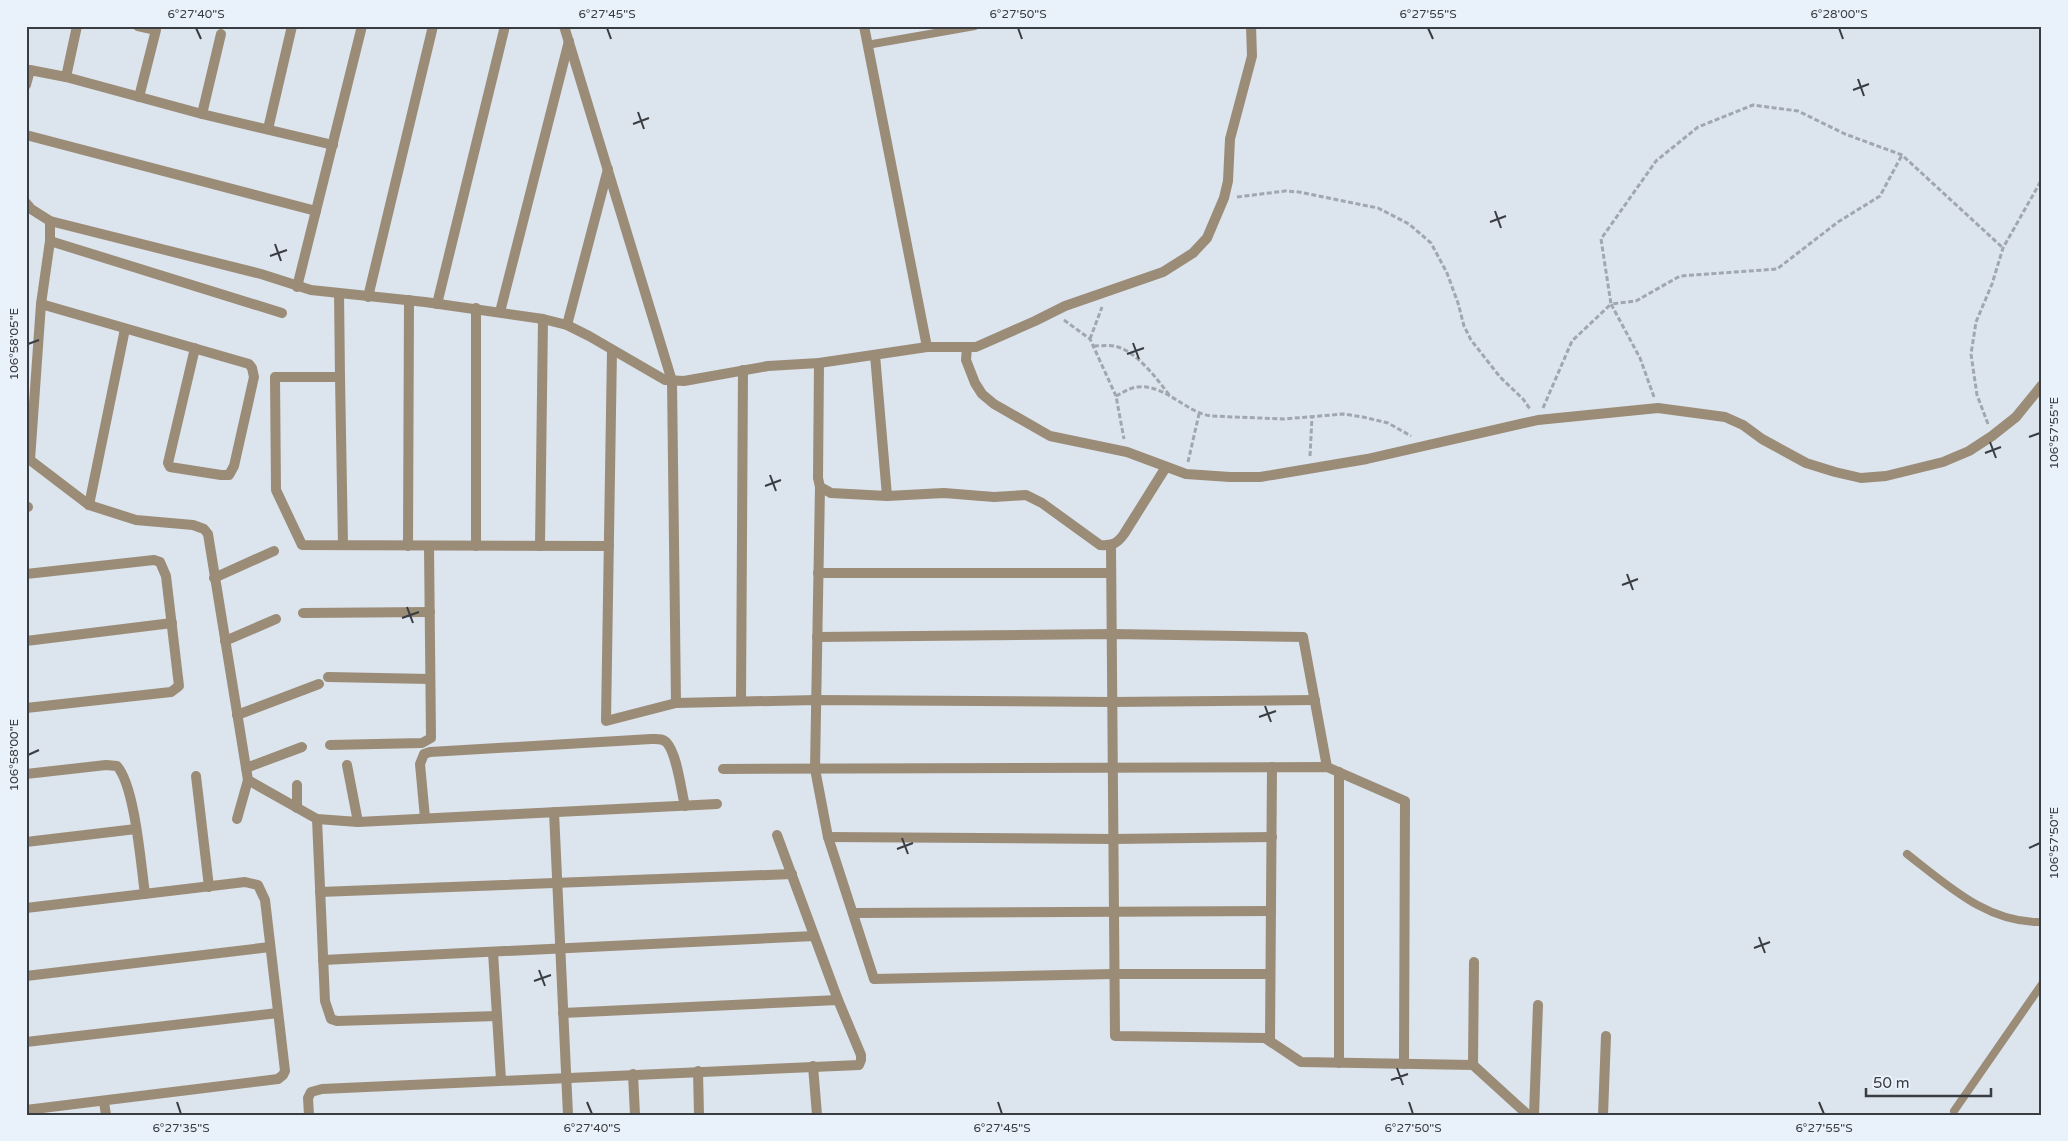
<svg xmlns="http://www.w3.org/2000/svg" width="2068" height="1141" font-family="'Varela Round',sans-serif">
	<rect width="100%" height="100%" fill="#dce4ed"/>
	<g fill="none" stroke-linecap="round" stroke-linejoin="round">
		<g stroke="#a1a7af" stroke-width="3" stroke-dasharray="5 2.5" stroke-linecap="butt">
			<polyline points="1237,197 1285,191 1299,192 1378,208 1409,224 1431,243 1447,273 1458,303 1464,326 1471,340 1500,377 1523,399 1530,409"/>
			<polyline points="1064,320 1090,339 1116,396 1124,439"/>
			<polyline points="1090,339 1102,307"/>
			<path d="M1094 346C1100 346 1107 345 1114 346 1136 350 1157 379 1170 396"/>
			<path d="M1116 396C1122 393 1131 387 1138 387 1165 384 1185 412 1211 416L1284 419 1343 414 1363 417 1388 423 1411 436"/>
			<polyline points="1654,397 1640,358 1611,304 1636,301 1680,276 1777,269 1838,222 1880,196 1902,155"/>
			<polyline points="1543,408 1572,341 1611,304 1601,239 1656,161 1698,127 1753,105 1798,111 1845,134 1902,155 2003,248"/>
			<polyline points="1988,424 1977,395 1971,354 1976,322 1992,284 2003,248 2042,179"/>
			<polyline points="1310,456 1312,417"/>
			<polyline points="1188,462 1199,414"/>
		</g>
		<g stroke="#9b8c78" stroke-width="8">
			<polyline points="867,45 975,26"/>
			<path d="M1907 854C1947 885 1988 924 2042 922"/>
			<polyline points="1954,1111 2042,984"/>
		</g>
		<g stroke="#9b8c78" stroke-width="10">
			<polyline points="138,26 156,30 139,97"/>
			<polyline points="564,26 672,381 676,703"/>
			<polyline points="864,26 927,347"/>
			<polyline points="66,77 77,26"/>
			<polyline points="26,85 30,70 66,77 202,114 333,145"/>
			<polyline points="202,114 221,34"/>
			<polyline points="268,129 292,26"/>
			<polyline points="26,135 316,211"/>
			<polyline points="26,203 31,209 50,221 261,274 311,290 425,302 543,319 567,325 589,336 665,380 684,381 768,366 819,363 927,347 976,347 1035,321 1065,306 1163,272 1193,253 1207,238 1224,198 1228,181 1230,139 1252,56 1251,26"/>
			<polyline points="50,221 50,241 41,304 30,460 89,505 136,520 193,525 204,529 208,534 248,780 317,819 358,822 717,804"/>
			<polyline points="50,241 282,313"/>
			<polyline points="297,287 362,26"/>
			<polyline points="339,293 340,377 275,377 276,490 302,545 609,546"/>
			<polyline points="368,297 433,26"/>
			<polyline points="41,304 249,364 252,368 254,377 234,466 229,475 221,475 170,467 168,463 195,348"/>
			<polyline points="437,304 505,26"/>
			<polyline points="500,312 569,41"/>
			<polyline points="567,325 608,169"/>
			<polyline points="967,347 966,360 975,383 982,394 994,404 1050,436 1127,452 1186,474 1230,477 1260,477 1367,459 1538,420 1658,408 1725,417 1743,425 1762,439 1806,463 1835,472 1861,478 1886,476 1943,462 1969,451 1992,436 2016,417 2042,385"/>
			<polyline points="612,350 606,721 676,703 816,700 1112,702 1315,700"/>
			<polyline points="875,355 887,496"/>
			<path d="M819 363 818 478 820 487 831 493 887 496 944 493 994 497 1026 495 1042 503 1100 545C1112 546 1117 544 1124 534L1166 467"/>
			<polyline points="340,377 343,545"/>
			<polyline points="820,487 815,769 828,837 874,979 1114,974 1270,974"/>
			<polyline points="89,505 125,329"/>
			<polyline points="26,507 28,507"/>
			<polyline points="408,546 409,300"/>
			<polyline points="476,546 476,308"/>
			<polyline points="540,546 543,319"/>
			<polyline points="1111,546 1115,1036 1265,1038 1301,1062 1473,1065 1528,1115"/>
			<polyline points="818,573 1111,573"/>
			<polyline points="26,574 154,560 160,562 166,576 179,686 171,692 26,708"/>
			<polyline points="214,578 274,551"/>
			<polyline points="303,613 430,612"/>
			<polyline points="817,637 1112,634 1303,637 1327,767"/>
			<polyline points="26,641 172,623"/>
			<polyline points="225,641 276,619"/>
			<polyline points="328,677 430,679"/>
			<polyline points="741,701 743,370"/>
			<polyline points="237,715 319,684"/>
			<polyline points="330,745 422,743 431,738 429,546"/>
			<polyline points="347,765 358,822"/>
			<polyline points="246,768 302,747"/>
			<polyline points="723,769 1327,767 1405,801 1404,1064"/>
			<path d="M26 774 106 765 117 766C135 786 141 866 145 894"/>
			<polyline points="196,776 209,887"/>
			<polyline points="297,808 297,785"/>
			<polyline points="554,812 568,1115"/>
			<path d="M425 818 420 764 424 754 430 752 651 739C657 739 663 738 667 743 677 754 681 790 685 806"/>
			<polyline points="237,819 248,780"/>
			<polyline points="317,819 325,1001 331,1019 337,1021 497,1016"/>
			<polyline points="828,837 1113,839 1272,837"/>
			<polyline points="26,842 136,829"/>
			<polyline points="320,892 792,874"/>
			<polyline points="26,908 245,882 258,885 265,900 285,1071 283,1075 278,1079 26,1110"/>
			<polyline points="853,913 1271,911"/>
			<polyline points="493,952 501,1080"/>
			<polyline points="323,960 814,936"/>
			<polyline points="26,976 270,947"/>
			<polyline points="563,1013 838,1000"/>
			<polyline points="1270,1041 1272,767"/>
			<polyline points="26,1042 278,1013"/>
			<polyline points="1339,1063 1339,772"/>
			<polyline points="1473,1065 1474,962"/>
			<polyline points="813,1066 817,1115"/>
			<polyline points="698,1071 699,1115"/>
			<polyline points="633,1074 635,1115"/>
			<polyline points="104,1102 106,1115"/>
			<polyline points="309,1115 308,1098 311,1092 322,1089 859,1065 861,1060 861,1055 838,1000 777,835"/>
			<polyline points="1534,1115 1538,1005"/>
			<polyline points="1603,1115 1606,1036"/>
		</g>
	</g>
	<path fill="none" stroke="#393c40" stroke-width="2" d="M196 28 201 39M607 28 611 39M1018 28 1022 39M1428 28 1433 39M1839 28 1843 39M1858 79 1864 96M1853 90 1869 84M638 112 644 129M633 124 649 118M1495 211 1501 228M1490 222 1506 216M275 244 281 261M270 256 287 250M1133 343 1139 359M28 344 39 340M1127 354 1144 348M2029 437 2040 433M1990 442 1996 458M1985 453 2001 447M770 475 776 491M765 486 781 480M1627 574 1633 590M1622 585 1638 579M407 607 413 623M402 618 419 612M1265 706 1271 722M1259 717 1276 711M28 755 39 750M902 838 908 854M2029 848 2040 843M897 849 913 843M1759 937 1765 953M1754 948 1770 942M539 970 545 986M534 981 551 975M1397 1068 1403 1085M1391 1080 1408 1074M177 1102 181 1114M587 1102 592 1114M998 1102 1002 1114M1409 1102 1413 1114M1819 1102 1824 1114"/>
	<rect width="2068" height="1141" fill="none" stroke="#e9f1fa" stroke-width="55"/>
	<path d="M1866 1088v8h125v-8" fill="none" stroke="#393c40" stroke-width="2.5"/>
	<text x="1873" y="1088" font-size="15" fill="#393c40" stroke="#e9f1fa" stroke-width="4" paint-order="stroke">50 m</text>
	<rect x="28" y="28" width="2012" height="1086" fill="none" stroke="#393c40" stroke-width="2"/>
	<g font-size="12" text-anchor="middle" fill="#393c40">
		<text x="196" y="18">6°27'40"S</text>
		<text x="607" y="18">6°27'45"S</text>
		<text x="1018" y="18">6°27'50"S</text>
		<text x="1428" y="18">6°27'55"S</text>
		<text x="1839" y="18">6°28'00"S</text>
		<text transform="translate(14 344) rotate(-90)" y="4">106°58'05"E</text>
		<text transform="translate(2054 433) rotate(-90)" y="4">106°57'55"E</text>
		<text transform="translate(14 755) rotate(-90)" y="4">106°58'00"E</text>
		<text transform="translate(2054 843) rotate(-90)" y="4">106°57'50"E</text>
		<text x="181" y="1132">6°27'35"S</text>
		<text x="592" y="1132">6°27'40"S</text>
		<text x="1002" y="1132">6°27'45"S</text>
		<text x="1413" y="1132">6°27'50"S</text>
		<text x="1824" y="1132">6°27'55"S</text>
	</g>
</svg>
